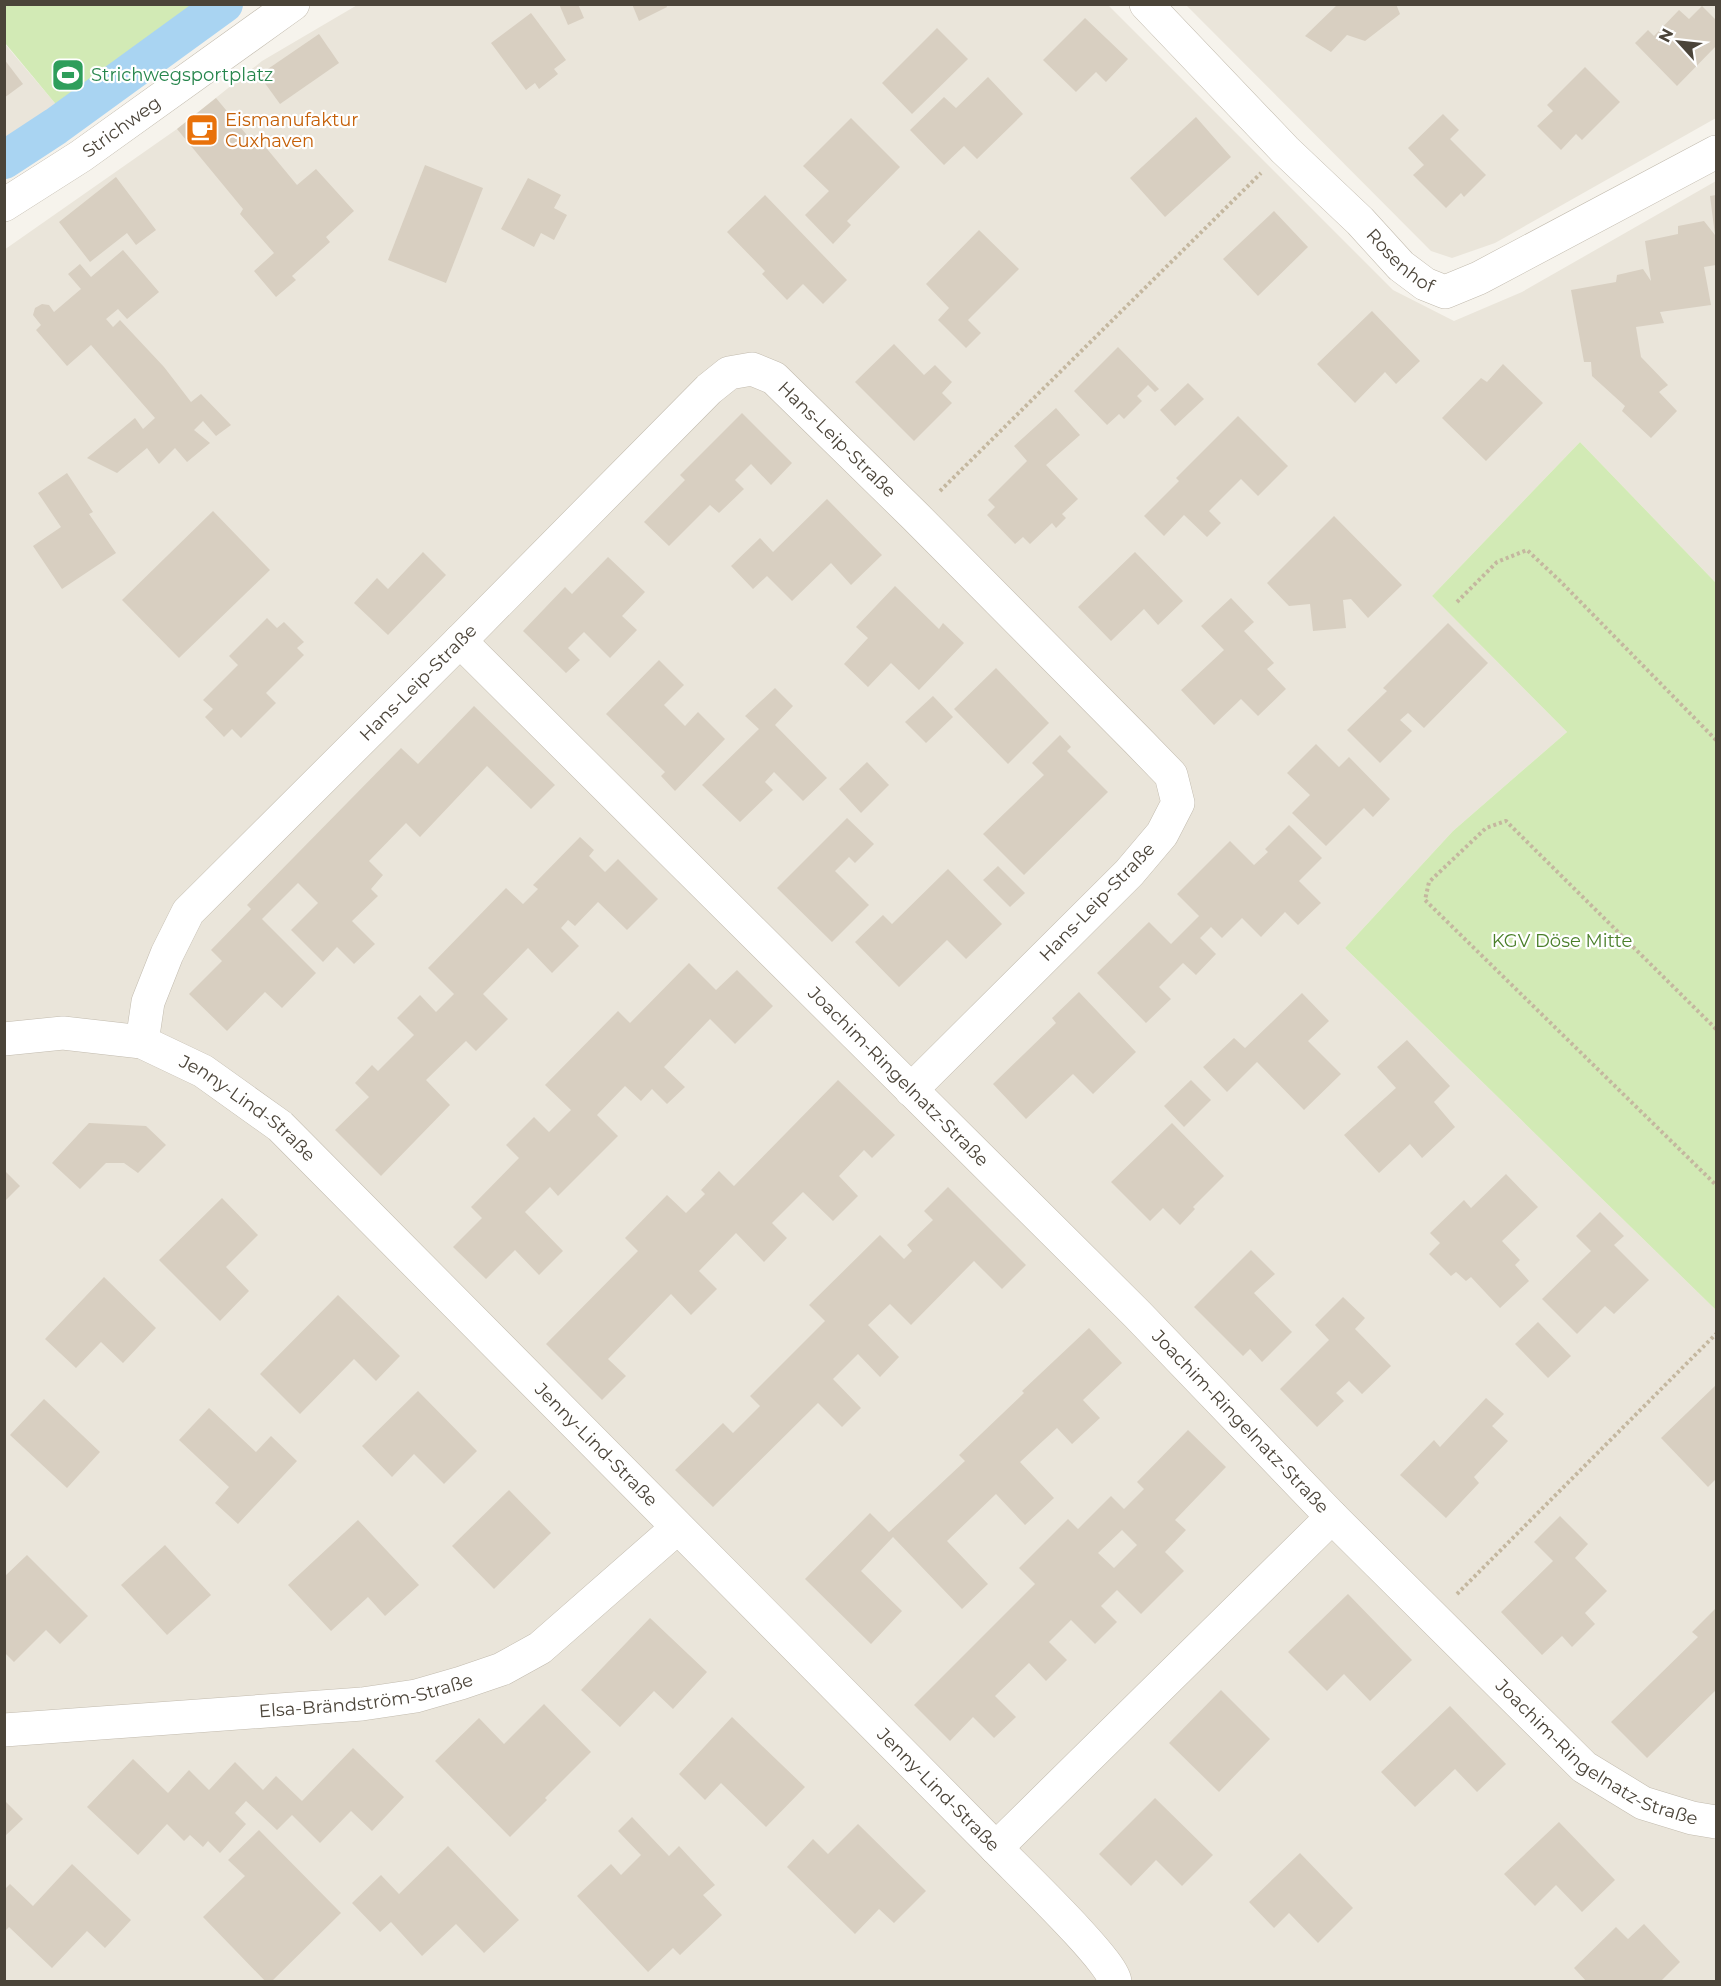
<svg xmlns="http://www.w3.org/2000/svg" width="1721" height="1986" font-family="Montserrat,sans-serif">
	<rect width="100%" height="100%" fill="#f6f3ec"/>
	<g fill="#eae5da">
		<polygon points="359,4 1108,5 1393,290 1454,321 1522,292 1716,181 1716,583 1580,442 1432,596 1567,732 1453,831 1345,948 1716,1310 1716,1981 5,1981 4,250 177,129 262,61"/>
		<polygon points="1186,5 1716,5 1716,118 1495,243 1452,258 1431,251"/>
		<polygon points="4,43 59,108 5,148 4,148"/>
	</g>
	<g fill="#d2eab5">
		<polygon points="4,5 5,4 200,5 59,108 5,43"/>
		<polygon points="1580,442 1716,583 1716,1310 1345,948 1453,831 1567,732 1432,596"/>
	</g>
	<g fill="none" stroke-linecap="round" stroke-linejoin="round">
		<polyline stroke="#a9d4f2" stroke-width="38" points="4,160 56,126 224,4"/>
	</g>
	<g fill="#d8cfc1" fill-rule="evenodd">
		<polygon points="559,4 578,4 584,18 568,25"/>
		<polygon points="632,4 666,4 667,7 639,21"/>
		<polygon points="1338,4 1396,4 1400,14 1365,41 1347,35 1331,52 1305,36"/>
		<polygon points="1702,6 1716,20 1716,46 1677,86 1635,43 1648,30 1654,36 1679,10 1689,19"/>
		<polygon points="531,13 566,60 554,69 558,74 539,89 535,83 526,90 491,43"/>
		<polygon points="1085,18 1128,59 1106,82 1096,72 1076,92 1043,60"/>
		<polygon points="937,28 968,59 912,114 882,83"/>
		<polygon points="319,34 339,63 280,104 259,75"/>
		<polygon points="4,59 23,84 4,98"/>
		<polygon points="1585,67 1620,102 1582,140 1576,134 1561,150 1537,126 1553,111 1547,105"/>
		<polygon points="988,77 1023,114 977,159 964,146 944,165 910,130 944,97 956,108"/>
		<polygon points="216,98 256,146 263,144 297,185 316,169 354,211 326,237 330,242 292,276 296,280 276,297 254,271 274,253 240,214 243,209 177,129"/>
		<polygon points="1443,114 1459,130 1450,139 1486,175 1464,197 1461,193 1446,208 1413,175 1424,165 1408,148"/>
		<polygon points="1196,117 1231,157 1165,217 1130,178"/>
		<polygon points="851,118 900,167 847,221 851,225 833,244 805,215 829,191 803,166"/>
		<polygon points="425,165 483,188 446,283 388,260"/>
		<polygon points="116,177 156,230 136,245 127,233 90,262 59,222"/>
		<polygon points="528,178 561,195 554,208 567,215 554,240 541,233 534,247 501,229"/>
		<polygon points="765,195 847,280 823,304 803,284 787,300 762,274 765,271 727,232"/>
		<polygon points="1716,195 1716,265 1704,267 1711,305 1660,312 1664,323 1636,327 1641,357 1668,385 1659,392 1677,411 1651,438 1622,411 1625,406 1592,376 1591,362 1584,362 1571,290 1616,282 1617,275 1643,269 1651,281 1645,241 1678,234 1678,226 1704,221 1715,235 1710,196"/>
		<polygon points="1274,211 1308,247 1258,296 1223,259"/>
		<polygon points="979,230 1019,269 968,320 981,333 966,348 938,320 949,308 926,284"/>
		<polygon points="123,250 159,292 127,319 118,309 106,319 113,327 120,320 164,367 191,402 201,394 231,425 216,436 203,421 194,430 210,443 187,462 175,448 159,464 147,448 117,473 87,458 135,418 143,429 155,418 91,345 67,366 36,330 41,325 33,315 35,308 42,304 49,305 54,312 81,289 68,274 80,264 91,277"/>
		<polygon points="1372,311 1420,361 1396,384 1385,372 1355,403 1317,364"/>
		<polygon points="894,344 924,375 935,365 952,382 942,393 952,403 914,441 855,382"/>
		<polygon points="1118,347 1159,389 1155,392 1148,385 1137,396 1142,401 1124,419 1119,414 1107,425 1074,391"/>
		<polygon points="1503,364 1543,403 1486,461 1442,418 1481,378 1487,382"/>
		<polygon points="1188,383 1204,399 1175,426 1160,410"/>
		<polygon points="1056,408 1080,435 1046,465 1078,499 1062,514 1066,518 1056,528 1052,523 1030,544 1023,537 1015,544 987,515 995,507 988,500 1027,461 1014,446"/>
		<polygon points="742,413 792,463 771,485 751,464 735,480 744,489 719,513 710,505 669,546 644,522 685,480 680,475"/>
		<polygon points="1238,416 1288,466 1258,496 1241,479 1209,511 1221,523 1207,537 1184,515 1164,536 1144,516 1179,481 1176,478"/>
		<polygon points="67,473 93,512 89,514 116,553 62,589 33,546 61,527 38,493"/>
		<polygon points="827,499 882,555 851,585 831,563 792,601 767,576 753,589 731,566 760,538 773,552"/>
		<polygon points="213,511 270,570 179,658 122,600"/>
		<polygon points="1334,516 1402,585 1368,618 1351,599 1343,600 1346,628 1313,631 1310,604 1289,606 1267,583"/>
		<polygon points="423,552 446,575 388,635 354,603 377,578 388,589"/>
		<polygon points="1135,552 1183,601 1158,625 1144,609 1111,641 1078,607"/>
		<polygon points="608,557 645,592 622,616 637,630 610,658 584,632 568,648 580,660 566,673 523,631 565,587 572,594"/>
		<polygon points="895,586 939,629 943,623 964,643 919,690 891,663 868,687 844,664 868,638 856,627"/>
		<polygon points="1231,598 1254,622 1244,631 1274,663 1267,669 1286,689 1258,716 1241,699 1214,725 1181,690 1224,650 1201,626"/>
		<polygon points="267,618 277,628 284,622 304,642 297,648 304,655 266,693 276,703 241,738 232,729 224,737 205,717 213,709 203,700 238,665 229,656"/>
		<polygon points="1448,623 1488,663 1424,728 1408,713 1400,720 1412,731 1380,763 1347,730 1387,691 1383,688"/>
		<polygon points="659,660 684,685 664,705 685,726 698,712 725,739 675,791 661,776 665,772 606,714"/>
		<polygon points="996,668 1049,723 1008,764 954,709"/>
		<polygon points="775,688 793,706 775,725 827,778 803,801 774,772 765,782 773,790 740,822 702,785 759,729 745,716"/>
		<polygon points="933,696 953,717 926,743 905,722"/>
		<polygon points="474,706 555,785 531,809 487,766 420,837 406,823 369,861 383,875 371,889 378,896 352,921 375,944 354,964 337,947 323,962 291,930 318,903 298,883 262,919 316,973 282,1008 265,992 227,1031 189,994 222,961 211,950 251,909 247,905 401,748 418,764"/>
		<polygon points="1060,735 1071,747 1067,751 1108,792 1024,875 983,834 1044,775 1032,763"/>
		<polygon points="1316,744 1339,767 1349,757 1390,799 1373,817 1364,808 1326,846 1292,813 1310,795 1287,773"/>
		<polygon points="867,762 889,785 861,813 839,789"/>
		<polygon points="847,818 874,844 855,863 849,857 835,871 869,905 832,942 777,888"/>
		<polygon points="1289,825 1322,858 1299,881 1321,903 1298,925 1285,912 1261,937 1242,918 1222,938 1211,927 1200,938 1216,954 1196,975 1183,963 1159,987 1171,999 1146,1023 1097,973 1149,922 1171,944 1199,916 1177,894 1230,841 1254,865 1268,852 1265,849"/>
		<polygon points="580,837 594,850 589,856 605,872 618,859 658,899 627,930 598,902 575,926 568,920 561,928 579,946 552,973 528,948 483,994 508,1019 476,1051 466,1041 426,1080 450,1105 381,1176 335,1130 369,1097 355,1083 372,1065 378,1071 414,1035 397,1018 420,995 436,1012 454,994 428,968 506,888 523,904 538,889 533,885"/>
		<polygon points="998,866 1025,893 1010,907 983,880"/>
		<polygon points="948,869 1002,924 966,959 947,940 899,987 855,942 883,915 892,924"/>
		<polygon points="689,963 716,990 737,970 773,1006 735,1044 710,1019 664,1067 685,1087 667,1104 652,1089 641,1101 625,1086 597,1115 618,1136 558,1196 550,1187 525,1212 563,1251 539,1275 515,1250 486,1279 453,1247 482,1218 471,1207 519,1158 506,1145 534,1117 549,1132 571,1110 545,1085 618,1011 630,1023"/>
		<polygon points="1079,992 1136,1052 1093,1094 1073,1074 1026,1119 993,1084 1056,1023 1052,1018"/>
		<polygon points="1302,993 1329,1021 1308,1041 1341,1074 1304,1110 1257,1062 1227,1092 1203,1067 1234,1038 1245,1048"/>
		<polygon points="1407,1040 1450,1086 1434,1102 1455,1127 1422,1158 1410,1144 1379,1173 1344,1135 1396,1088 1377,1067"/>
		<polygon points="838,1080 895,1135 872,1158 864,1150 839,1176 858,1196 833,1221 803,1192 772,1223 787,1238 764,1262 736,1233 699,1271 717,1289 691,1315 671,1294 608,1359 626,1376 602,1400 546,1344 638,1251 625,1238 667,1195 686,1213 705,1194 701,1190 719,1171 734,1186"/>
		<polygon points="1191,1080 1211,1100 1184,1127 1164,1106"/>
		<polygon points="89,1123 146,1126 166,1145 138,1173 124,1163 106,1163 80,1189 52,1163"/>
		<polygon points="1172,1123 1224,1176 1193,1207 1195,1209 1180,1225 1163,1208 1150,1221 1111,1182"/>
		<polygon points="4,1170 20,1186 4,1202"/>
		<polygon points="1506,1174 1538,1207 1502,1241 1520,1260 1515,1265 1529,1281 1500,1308 1471,1277 1466,1281 1456,1272 1451,1276 1429,1254 1440,1243 1430,1233 1464,1200 1471,1208"/>
		<polygon points="948,1187 1026,1265 1002,1289 974,1261 911,1325 890,1304 868,1325 899,1357 880,1377 858,1354 833,1379 861,1408 842,1427 818,1403 713,1507 675,1470 723,1423 733,1433 760,1406 750,1396 825,1321 809,1305 880,1235 904,1259 912,1251 907,1245 933,1220 924,1211"/>
		<polygon points="222,1198 258,1235 226,1267 249,1291 220,1321 159,1260"/>
		<polygon points="1600,1212 1624,1236 1614,1245 1649,1280 1614,1314 1605,1306 1577,1334 1542,1299 1591,1251 1576,1236"/>
		<polygon points="1251,1250 1275,1274 1254,1293 1292,1332 1262,1362 1250,1349 1243,1356 1194,1307"/>
		<polygon points="104,1277 156,1328 123,1363 101,1342 76,1368 45,1339"/>
		<polygon points="338,1295 400,1356 376,1381 354,1359 300,1414 260,1374"/>
		<polygon points="1343,1297 1365,1318 1355,1329 1391,1366 1362,1394 1349,1381 1336,1393 1344,1401 1317,1427 1280,1389 1329,1340 1315,1325"/>
		<polygon points="1538,1322 1571,1356 1548,1378 1515,1344"/>
		<polygon points="1089,1328 1122,1363 1083,1400 1100,1418 1072,1444 1057,1428 1020,1462 1054,1498 1025,1525 996,1494 947,1541 988,1584 962,1609 893,1537 861,1571 902,1611 871,1644 805,1579 870,1513 889,1532 965,1461 959,1455 1024,1393 1022,1391"/>
		<polygon points="1716,1385 1716,1479 1708,1487 1661,1438"/>
		<polygon points="418,1391 477,1451 444,1484 414,1454 392,1477 362,1446"/>
		<polygon points="1486,1398 1504,1414 1492,1426 1508,1441 1474,1477 1479,1483 1446,1518 1400,1475 1434,1440 1440,1447"/>
		<polygon points="44,1399 100,1452 67,1488 10,1435"/>
		<polygon points="209,1408 256,1452 271,1436 297,1461 238,1524 215,1503 229,1487 179,1440"/>
		<path d="M1188 1430 1226 1467 1175 1520 1186 1530 1165 1552 1184 1571 1141 1614 1117 1590 1101 1606 1117 1622 1095 1644 1071 1620 1049 1642 1067 1660 1046 1681 1029 1663 995 1696 1016 1717 994 1738 973 1717 950 1741 914 1705 1035 1584 1019 1568 1068 1519 1078 1529 1111 1496 1124 1509 1144 1489 1137 1482ZM1122 1530 1137 1545 1114 1568 1098 1553Z"/>
		<polygon points="509,1490 551,1533 494,1589 452,1546"/>
		<polygon points="1560,1516 1588,1544 1575,1558 1607,1591 1585,1613 1595,1624 1572,1647 1562,1636 1542,1655 1501,1612 1553,1561 1534,1542"/>
		<polygon points="358,1520 419,1585 385,1616 368,1597 331,1631 288,1585"/>
		<polygon points="165,1545 211,1595 167,1635 121,1585"/>
		<polygon points="27,1555 88,1616 60,1644 46,1630 14,1662 4,1652 4,1577"/>
		<polygon points="1348,1594 1412,1660 1370,1701 1344,1674 1327,1691 1288,1652"/>
		<polygon points="1716,1608 1716,1690 1647,1758 1611,1722 1698,1637 1692,1632"/>
		<polygon points="650,1618 707,1672 673,1709 654,1691 620,1727 581,1690"/>
		<polygon points="1221,1690 1270,1739 1219,1792 1169,1743"/>
		<polygon points="544,1704 591,1752 545,1798 547,1800 510,1837 435,1761 479,1718 504,1744"/>
		<polygon points="1450,1706 1506,1764 1477,1792 1455,1769 1415,1807 1381,1772"/>
		<polygon points="732,1717 805,1787 766,1827 721,1783 705,1800 679,1774"/>
		<polygon points="353,1748 404,1797 372,1831 351,1811 320,1843 292,1815 277,1830 246,1801 235,1813 246,1824 220,1853 208,1841 203,1847 190,1835 184,1841 167,1824 138,1855 87,1807 133,1759 168,1793 189,1770 209,1790 235,1762 263,1790 276,1776 302,1801"/>
		<polygon points="1155,1798 1213,1855 1182,1886 1156,1860 1131,1886 1099,1854"/>
		<polygon points="4,1800 23,1819 4,1837"/>
		<polygon points="632,1817 669,1856 679,1846 715,1885 703,1895 722,1915 680,1955 673,1948 648,1972 577,1896 611,1864 621,1875 641,1855 618,1831"/>
		<polygon points="1559,1822 1615,1880 1582,1912 1556,1885 1535,1906 1504,1874"/>
		<polygon points="858,1824 926,1891 894,1923 879,1909 855,1934 787,1867 813,1839 828,1854"/>
		<polygon points="259,1830 341,1913 271,1982 266,1982 203,1917 245,1876 228,1860"/>
		<polygon points="448,1846 519,1920 484,1953 456,1924 422,1956 391,1922 380,1932 352,1903 381,1875 399,1894"/>
		<polygon points="1300,1853 1353,1908 1318,1943 1289,1913 1274,1928 1249,1902"/>
		<polygon points="72,1864 131,1920 105,1948 87,1931 52,1968 9,1927 4,1932 4,1890 10,1884 33,1906"/>
		<polygon points="1644,1924 1680,1962 1660,1982 1587,1982 1574,1968 1616,1927 1628,1939"/>
	</g>
	<g fill="none" stroke-linecap="round" stroke-linejoin="round">
		<g stroke="#c2bbae" stroke-width="34">
			<g id="minor">
				<path id="s1" d="M1146 4 1285 150 1360 221 1401 266 1425 284 1445 292 1479 278 1716 152"/>
				<path id="s2" d="M4 205 81 156 293 4"/>
				<path id="s3" d="M460 641 1137 1314 1332 1517 1584 1767 1643 1803 1692 1818 1716 1822"/>
				<path id="s4" d="M4 1039 63 1033 142 1042 203 1071 280 1126 996 1848C1014 1867 1116 1964 1115 1982"/>
				<path id="s5" d="M142 1042 148 1002 167 954 188 912 460 641 709 389 729 373 752 369 774 378 915 516 1137 740 1171 775 1178 803 1162 834 1129 873 911 1090"/>
				<path id="s6" d="M4 1730 362 1704 416 1696 461 1683 502 1669 540 1648 677 1528"/>
				<polyline points="996,1848 1332,1517"/>
			</g>
		</g>
		<g stroke="#c4b79f" stroke-width="4" stroke-dasharray="3 3" stroke-linecap="butt">
			<polyline points="940,491 1261,173"/>
			<polyline points="1457,602 1497,562 1527,550 1560,581 1716,740"/>
			<polyline points="1716,1029 1506,821 1486,828 1429,882 1425,900 1716,1185"/>
			<polyline points="1457,1594 1716,1334"/>
		</g>
		<use href="#minor" stroke="#fff" stroke-width="33"/>
	</g>
	<defs>
		<g id="stadium-square" transform="scale(1.725)"><rect x="-9" y="-9" width="18" height="18" rx="4" fill="#2e9e5b" stroke="#fff"/><path d="M0-5a6.5 5 0 1 0 0 10a6.5 5 0 1 0 0-10ZM-3.5-1.8h7v3.6h-7Z" fill="#fff"/></g>
		<g id="cafe-square" transform="scale(1.725)"><rect x="-9" y="-9" width="18" height="18" rx="4" fill="#e8710a" stroke="#fff"/><path d="M-5.5-4.5H6V0H3Q3 3.5 0 3.5H-2.5Q-5.5 3.5-5.5 0ZM3-3.2v2h1.7v-2ZM-6 4.5H4V6H-6Z" fill="#fff"/></g>
	</defs>
	<g fill-rule="evenodd">
		<use href="#stadium-square" x="68" y="75"/>
		<use href="#cafe-square" x="202" y="130"/>
	</g>
	<g text-anchor="middle" stroke-width="4.5" stroke-linejoin="round" paint-order="stroke">
		<g font-size="18" fill="#27864d" stroke="#fff" text-anchor="start">
			<text x="91" y="81">Strichwegsportplatz</text>
		</g>
		<g font-size="18" fill="#c56008" stroke="#fff" text-anchor="start">
			<text x="225" y="126">Eismanufaktur<tspan x="225" dy="21">Cuxhaven</tspan></text>
		</g>
		<g font-size="18" fill="#4b4439" stroke="#fff">
			<text dy="6" stroke="none"><textPath href="#s2" startOffset="141">Strichweg</textPath></text>
			<text dy="6" stroke="none"><textPath href="#s1" startOffset="362">Rosenhof</textPath></text>
			<text dy="6" stroke="none"><textPath href="#s5" startOffset="1038">Hans-Leip-Straße</textPath></text>
			<text dy="6" stroke="none"><textPath href="#s5" startOffset="464">Hans-Leip-Straße</textPath></text>
			<text transform="translate(1097 902) rotate(-46)" y="6">Hans-Leip-Straße</text>
			<text dy="6" stroke="none"><textPath href="#s3" startOffset="618">Joachim-Ringelnatz-Straße</textPath></text>
			<text dy="6" stroke="none"><textPath href="#s4" startOffset="264">Jenny-Lind-Straße</textPath></text>
			<text dy="6" stroke="none"><textPath href="#s3" startOffset="1104">Joachim-Ringelnatz-Straße</textPath></text>
			<text dy="6" stroke="none"><textPath href="#s4" startOffset="750">Jenny-Lind-Straße</textPath></text>
			<text dy="6" stroke="none"><textPath href="#s6" startOffset="364">Elsa-Brändström-Straße</textPath></text>
			<text dy="6" stroke="none"><textPath href="#s3" startOffset="1594">Joachim-Ringelnatz-Straße</textPath></text>
			<text dy="6" stroke="none"><textPath href="#s4" startOffset="1236">Jenny-Lind-Straße</textPath></text>
		</g>
		<g font-size="18" fill="#4a7f2a" stroke="#fff">
			<text x="1562" y="947">KGV Döse Mitte</text>
		</g>
	</g>
	<rect width="1721" height="1986" fill="none" stroke="#4b4439" stroke-width="12"/>
	<g transform="translate(1679 42) rotate(297)" stroke="#ffffff" stroke-width="4.5" paint-order="stroke">
	<path d="M0-4.5L10 22L0 15L-10 22Z" fill="#4b4439"/>
	<text y="-9" font-size="16" font-weight="bold" text-anchor="middle" fill="#4b4439">N</text>
	</g>
</svg>
